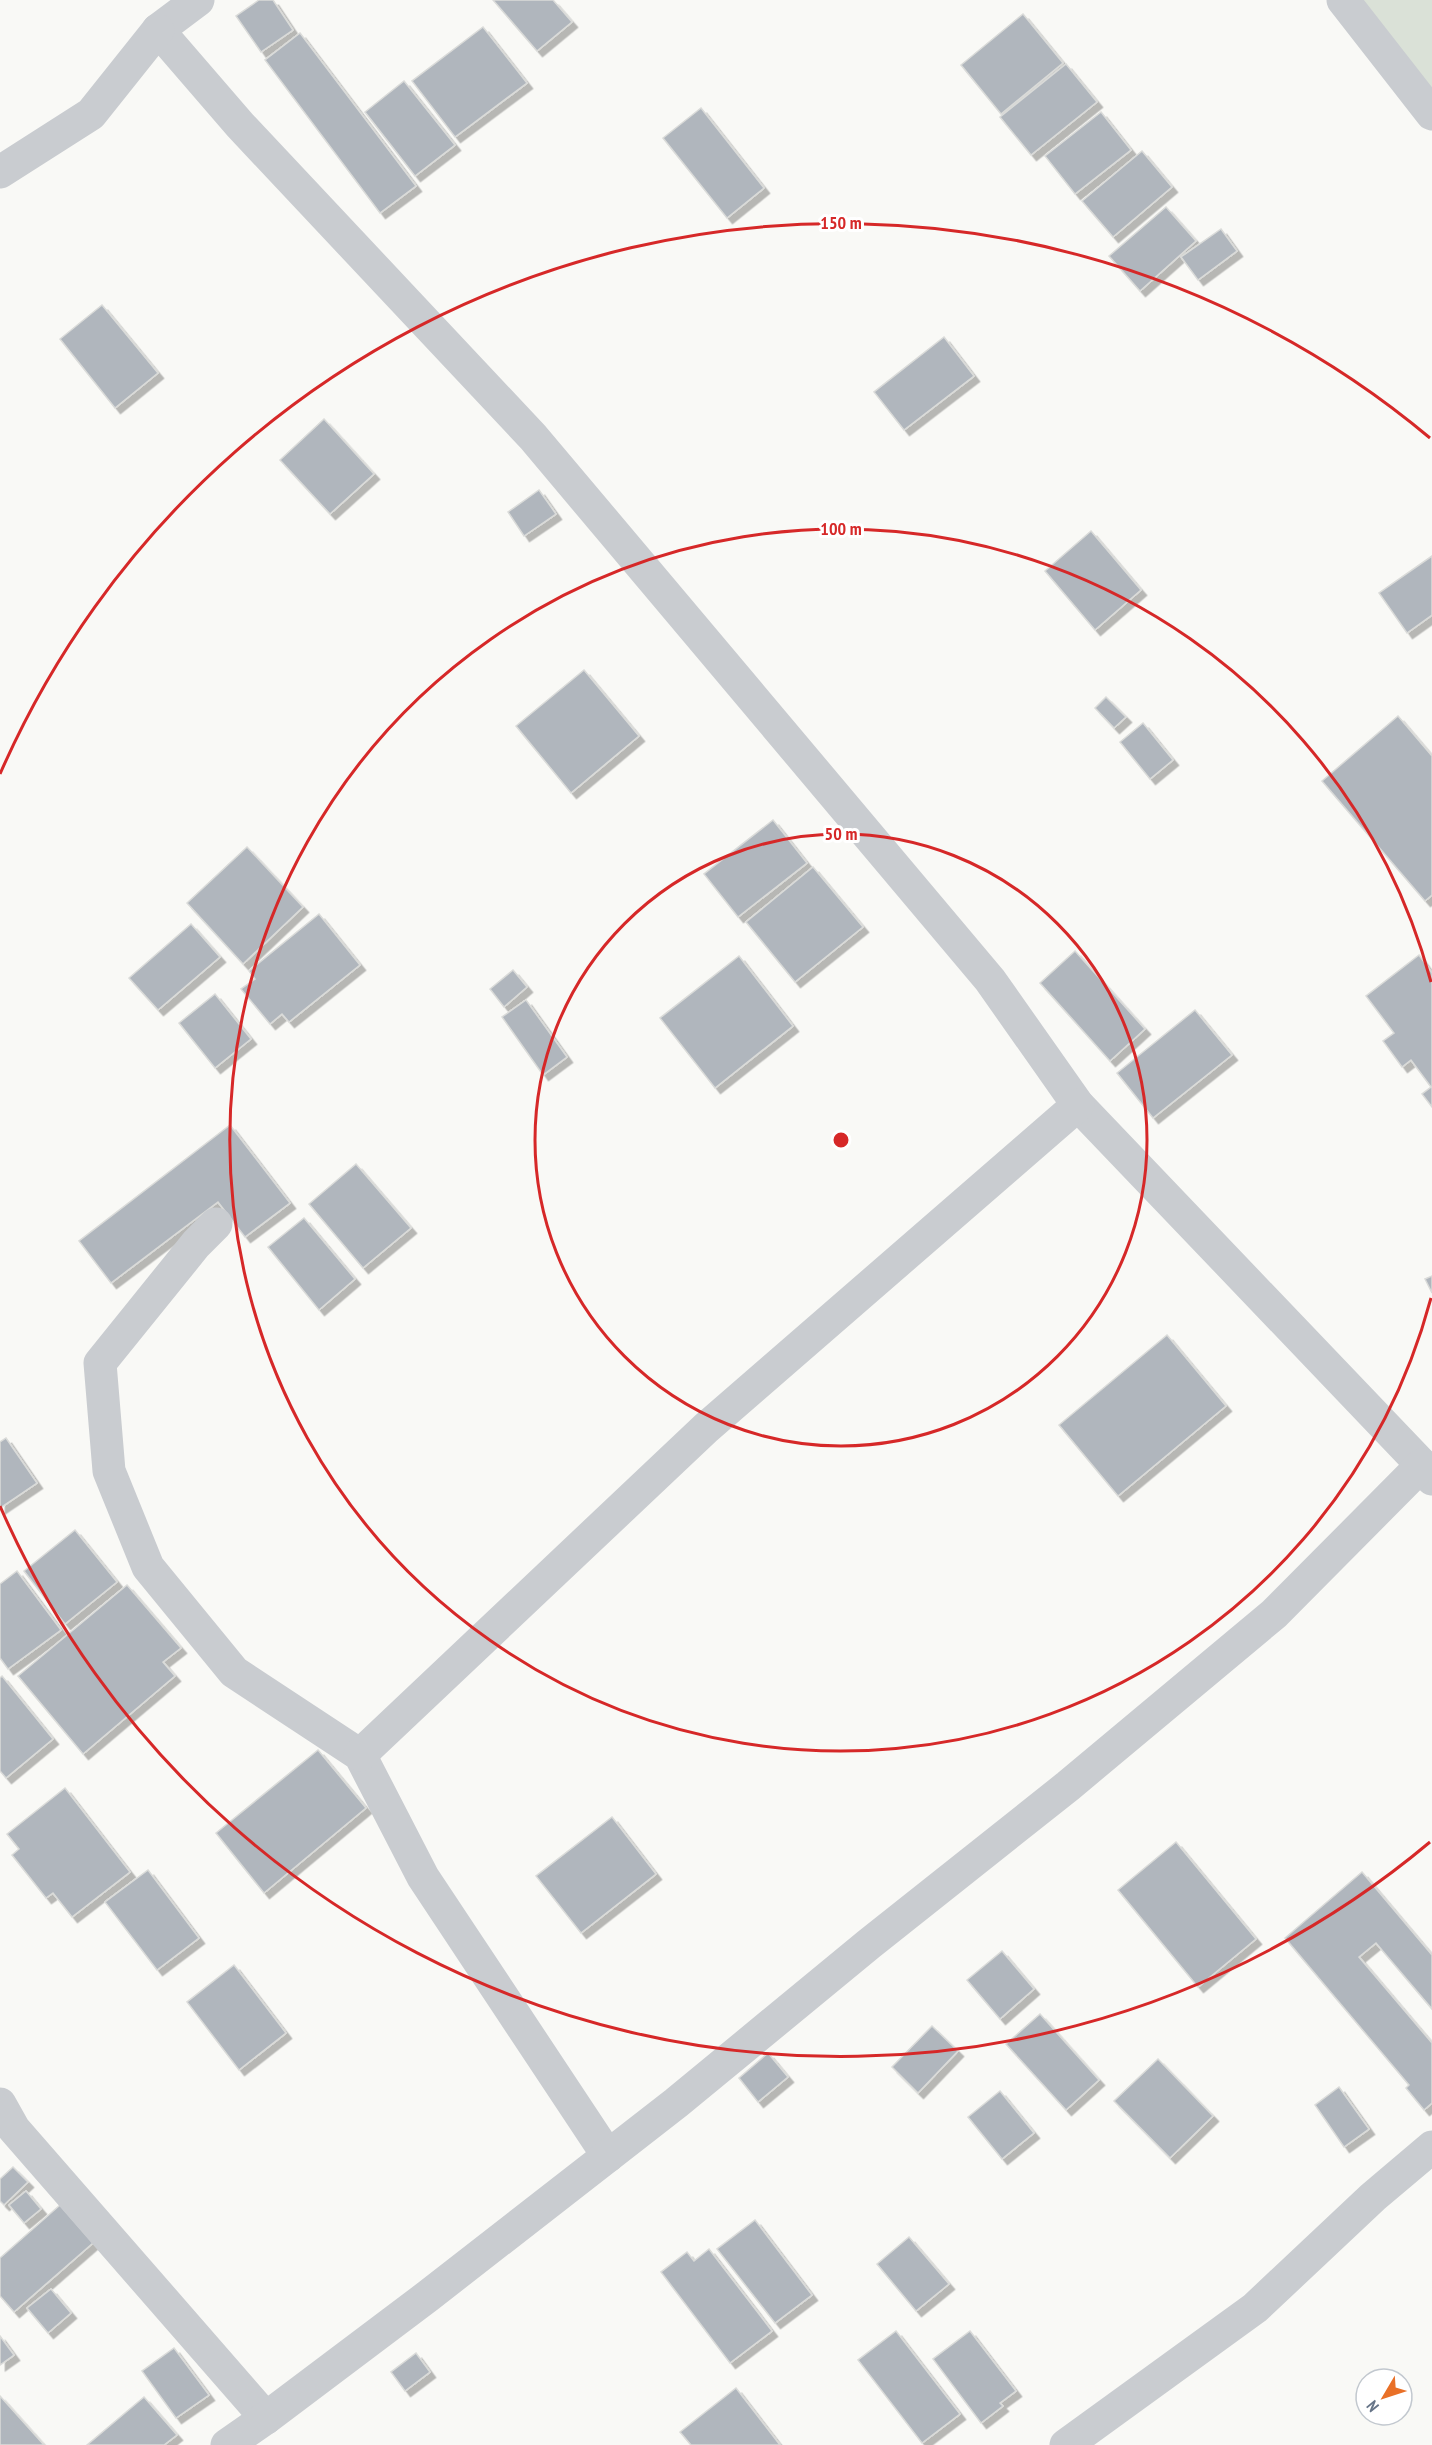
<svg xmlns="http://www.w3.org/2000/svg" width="1432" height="2445" font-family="'PT Sans Narrow',sans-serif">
	<defs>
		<filter id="shadow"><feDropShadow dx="5.5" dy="5.5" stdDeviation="0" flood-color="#0004"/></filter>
	</defs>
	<rect width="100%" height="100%" fill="#f9f9f6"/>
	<polygon fill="#dae1d7" points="1337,0 1432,0 1432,130"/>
	<g fill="#b0b6bd" stroke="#dadbd9" stroke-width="1.5" filter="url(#shadow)">
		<polygon points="259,0 273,0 293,30 261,52 236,16"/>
		<polygon points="493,0 553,0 572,22 537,51"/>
		<polygon points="1023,14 1063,63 1001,114 961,65"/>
		<polygon points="483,27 527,83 455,137 412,81"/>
		<polygon points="300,33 416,186 380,213 265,60"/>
		<polygon points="1066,64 1097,102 1031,155 1000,117"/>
		<polygon points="404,81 455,145 415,176 365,112"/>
		<polygon points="701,108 764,188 727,218 663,138"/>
		<polygon points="1101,112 1131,150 1075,194 1045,156"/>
		<polygon points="1142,151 1172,187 1113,237 1082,201"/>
		<polygon points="1166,207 1196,241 1140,291 1109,256"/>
		<polygon points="1221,229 1237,251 1198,280 1181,257"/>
		<polygon points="102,305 158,373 115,408 60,339"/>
		<polygon points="944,337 974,376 904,430 874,392"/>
		<polygon points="324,419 374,474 330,514 280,460"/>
		<polygon points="539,490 556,514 524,536 508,512"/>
		<polygon points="1091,531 1141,590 1095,630 1045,571"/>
		<polygon points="1432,556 1432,615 1407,633 1379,593"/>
		<polygon points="584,670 639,736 571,793 516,726"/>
		<polygon points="1106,697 1126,717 1114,728 1095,708"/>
		<polygon points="1398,716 1432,756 1432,895 1425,901 1322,781"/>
		<polygon points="1143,723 1173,760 1150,779 1120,742"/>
		<polygon points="773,820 807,863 738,917 704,874"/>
		<polygon points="247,847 303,907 243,964 187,903"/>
		<polygon points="813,867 863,927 795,982 746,922"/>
		<polygon points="319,914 360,965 289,1022 282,1014 270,1024 241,989 255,979 249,971"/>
		<polygon points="191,924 220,957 158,1010 129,978"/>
		<polygon points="1075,951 1145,1029 1110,1061 1040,983"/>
		<polygon points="1419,955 1432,973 1432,1107 1422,1094 1431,1087 1411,1060 1402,1067 1383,1041 1394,1033 1366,996"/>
		<polygon points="739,956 793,1026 715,1088 660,1018"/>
		<polygon points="513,970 527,987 504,1007 490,989"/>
		<polygon points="215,994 251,1039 215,1068 179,1023"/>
		<polygon points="526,1000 567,1057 543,1075 502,1017"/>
		<polygon points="1195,1010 1232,1055 1153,1118 1117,1073"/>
		<polygon points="230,1125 290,1203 245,1237 218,1202 111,1283 79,1241"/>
		<polygon points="356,1164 411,1228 363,1268 309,1204"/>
		<polygon points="304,1218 355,1279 319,1310 268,1247"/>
		<polygon points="1432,1276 1432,1293 1425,1279"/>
		<polygon points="1167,1335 1226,1406 1118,1496 1059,1425"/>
		<polygon points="6,1438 37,1483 0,1508 0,1442"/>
		<polygon points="75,1530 117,1582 65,1624 24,1571"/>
		<polygon points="17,1571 61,1630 8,1669 0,1658 0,1584"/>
		<polygon points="127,1585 181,1648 163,1662 175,1676 83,1754 18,1676"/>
		<polygon points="2,1676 53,1739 6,1778 0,1771 0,1678"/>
		<polygon points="318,1750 366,1808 264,1893 216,1833"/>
		<polygon points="65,1788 130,1872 72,1917 53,1893 46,1898 12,1855 19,1849 7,1834"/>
		<polygon points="612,1817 656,1874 581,1933 536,1876"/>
		<polygon points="1176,1842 1256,1939 1198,1987 1118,1890"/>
		<polygon points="148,1870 199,1938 157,1970 105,1902"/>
		<polygon points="1362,1872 1432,1955 1432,2009 1376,1943 1359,1957 1432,2043 1432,2103 1424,2110 1406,2088 1409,2085 1285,1938"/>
		<polygon points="1002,1951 1034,1989 1000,2019 967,1980"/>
		<polygon points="234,1965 286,2033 239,2070 187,2002"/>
		<polygon points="1040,2014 1099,2080 1066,2110 1006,2044"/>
		<polygon points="932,2026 958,2051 918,2093 892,2067"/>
		<polygon points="768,2053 788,2077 758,2102 739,2078"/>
		<polygon points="1158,2059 1213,2116 1170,2158 1114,2101"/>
		<polygon points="1339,2087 1369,2129 1344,2147 1315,2105"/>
		<polygon points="1000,2091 1034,2133 1002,2159 968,2117"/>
		<polygon points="13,2167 28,2182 4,2205 0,2201 0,2179"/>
		<polygon points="26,2191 41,2209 24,2223 9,2205"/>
		<polygon points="60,2205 93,2243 14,2312 0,2296 0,2258"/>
		<polygon points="755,2220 812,2295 775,2323 717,2249"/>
		<polygon points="909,2237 949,2284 916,2311 877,2264"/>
		<polygon points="709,2249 772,2331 730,2363 661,2272 687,2252 694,2261"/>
		<polygon points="51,2289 71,2313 48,2333 27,2308"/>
		<polygon points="896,2331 960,2414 922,2443 858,2360"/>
		<polygon points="970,2331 1016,2391 1000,2403 1003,2406 981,2423 933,2359"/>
		<polygon points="0,2336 14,2355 0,2365"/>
		<polygon points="174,2348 209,2395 176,2418 142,2371"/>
		<polygon points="416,2353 430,2372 405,2391 391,2372"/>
		<polygon points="736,2388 780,2445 691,2445 680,2432"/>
		<polygon points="0,2396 44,2445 0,2445"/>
		<polygon points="144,2397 177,2435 164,2445 87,2445"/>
	</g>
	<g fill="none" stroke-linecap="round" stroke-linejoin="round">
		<g stroke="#c9ccd0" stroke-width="33">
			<polyline points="198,0 158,30 240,125 533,437 990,980 1078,1105 1422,1465 1432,1479"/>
			<polyline points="1343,0 1432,114"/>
			<polyline points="0,172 91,114 158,30"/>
			<polyline points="216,1224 196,1244 100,1363 109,1471 148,1567 234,1672 360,1755 423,1877 608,2156"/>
			<polyline points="360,1755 706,1428 1078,1105"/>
			<polyline points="0,2104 14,2129 266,2418"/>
			<polyline points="227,2445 266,2418 428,2296 676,2103 869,1944 1068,1786 1274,1614 1422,1465"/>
			<polyline points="1066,2445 1255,2308 1373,2197 1432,2147"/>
		</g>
	</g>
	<g fill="none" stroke="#d62828" stroke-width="3">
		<circle cx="841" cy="1140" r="306"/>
		<path d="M1431 1298A611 611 0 1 1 1431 982"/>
		<path d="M1430 1842A917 917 0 0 1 0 1506M0 774A917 917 0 0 1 1430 438"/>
	</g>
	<circle cx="841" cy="1140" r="9" fill="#d62828" stroke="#fff" stroke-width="3"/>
	<g font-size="18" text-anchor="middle" font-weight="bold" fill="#d62828" stroke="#fff" stroke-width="6" stroke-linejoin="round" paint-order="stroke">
		<text x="841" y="229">150 m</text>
		<text x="841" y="535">100 m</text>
		<text x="841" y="840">50 m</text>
	</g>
	<g transform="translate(1384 2397) rotate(231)"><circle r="28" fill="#ffffff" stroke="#c2c8cf" stroke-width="1.5"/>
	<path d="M0-4.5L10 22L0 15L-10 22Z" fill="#e97027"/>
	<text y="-9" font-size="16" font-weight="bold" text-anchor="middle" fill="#677588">N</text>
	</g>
</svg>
